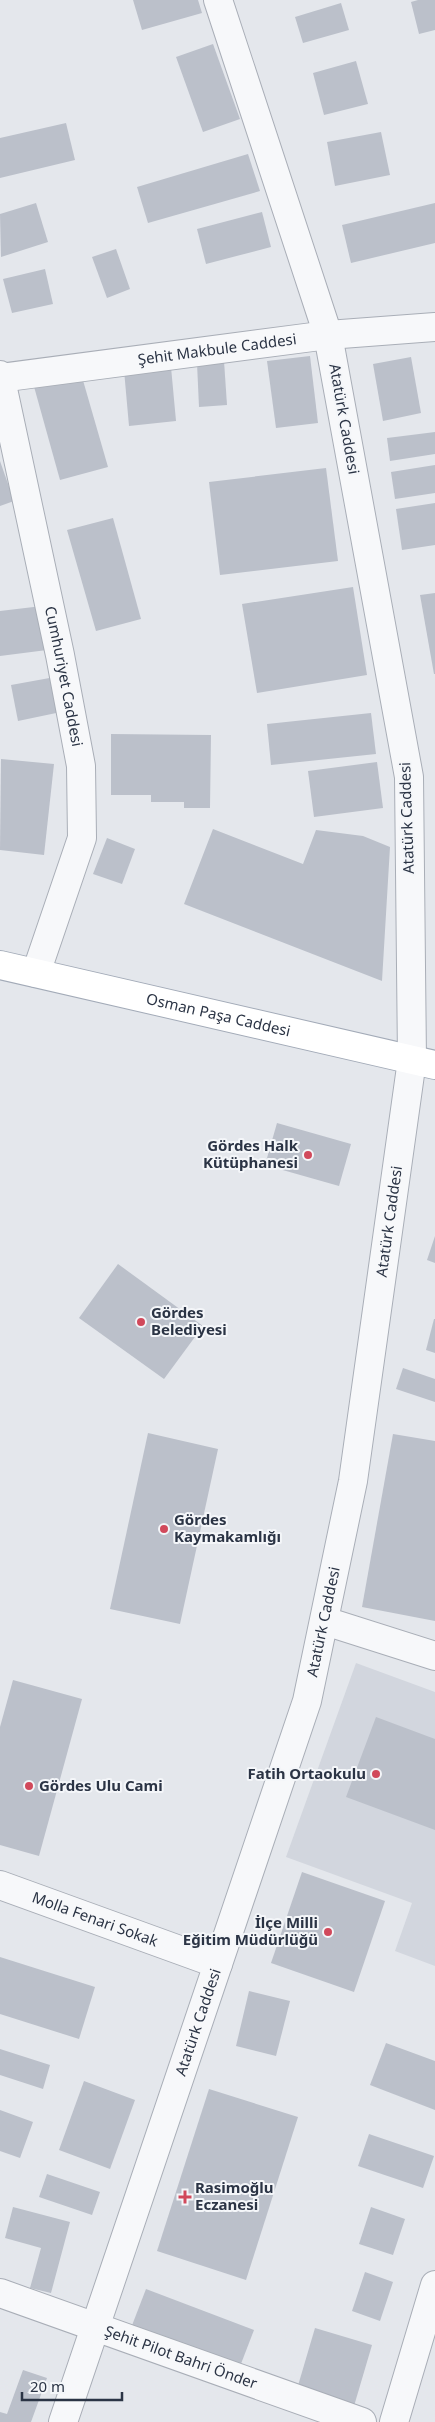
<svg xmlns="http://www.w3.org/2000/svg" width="435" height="2422" font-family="'Noto Sans',sans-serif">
	<rect width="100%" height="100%" fill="#e4e7ec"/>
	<polygon fill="#d2d6de" points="356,1663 435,1692 435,1966 395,1951 412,1903 286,1857"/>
	<g fill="#bbc0ca">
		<polygon points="133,0 198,0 202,13 142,30"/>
		<polygon points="418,0 435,0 435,30 419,34 411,2"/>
		<polygon points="341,3 349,30 303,43 295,17"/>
		<polygon points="213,44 240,119 203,132 176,57"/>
		<polygon points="356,61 368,104 324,115 313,73"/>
		<polygon points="66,123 75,160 0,178 0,138"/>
		<polygon points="381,132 390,175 335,186 327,142"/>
		<polygon points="248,154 260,191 148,223 137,187"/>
		<polygon points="36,203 48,242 1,257 0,214"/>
		<polygon points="435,203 435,243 351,263 342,225"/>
		<polygon points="262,212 271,247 206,264 197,229"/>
		<polygon points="116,249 130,289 107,298 92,257"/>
		<polygon points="45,269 53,304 12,313 3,279"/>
		<polygon points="310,356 318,423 276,428 267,361"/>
		<polygon points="411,357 421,413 383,421 373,364"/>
		<polygon points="224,361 227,405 199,407 197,363"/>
		<polygon points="171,367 176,421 129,426 124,370"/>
		<polygon points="80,370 108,467 60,480 33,383"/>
		<polygon points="435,432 435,454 390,461 387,438"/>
		<polygon points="0,461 14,501 0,506"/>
		<polygon points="435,465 435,493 395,499 391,472"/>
		<polygon points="326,468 338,561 220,575 209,482"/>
		<polygon points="435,503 435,545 402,550 396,509"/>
		<polygon points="113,518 141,619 96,631 67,530"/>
		<polygon points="353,587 367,675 257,693 242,604"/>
		<polygon points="435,593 435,674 434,674 420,595"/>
		<polygon points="42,606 47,650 0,656 0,611"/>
		<polygon points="55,677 61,712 18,721 11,685"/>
		<polygon points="371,713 376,754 271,765 267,724"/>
		<polygon points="111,734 211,735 210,808 184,808 184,802 151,802 151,795 111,795"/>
		<polygon points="1,759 54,764 44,855 0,850"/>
		<polygon points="377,762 383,808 314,817 308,771"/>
		<polygon points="213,829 303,864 316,830 363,836 390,847 382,981 184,904"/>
		<polygon points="107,838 135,849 122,884 93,874"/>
		<polygon points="277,1123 351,1144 339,1186 265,1165"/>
		<polygon points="435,1236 435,1263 427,1260"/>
		<polygon points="118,1264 203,1326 164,1379 79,1318"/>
		<polygon points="434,1319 435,1319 435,1353 426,1350"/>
		<polygon points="403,1368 435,1379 435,1402 396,1389"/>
		<polygon points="148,1433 218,1449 180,1624 110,1609"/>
		<polygon points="393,1434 435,1441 435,1621 362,1607"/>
		<polygon points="13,1680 82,1699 39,1856 0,1845 0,1727"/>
		<polygon points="376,1717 435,1739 435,1830 346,1797"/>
		<polygon points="302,1872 385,1901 354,1992 271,1963"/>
		<polygon points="0,1957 95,1987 79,2039 0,2014"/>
		<polygon points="249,1991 290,2001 276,2056 236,2046"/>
		<polygon points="386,2043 435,2061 435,2110 370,2085"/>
		<polygon points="0,2049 50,2065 43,2089 0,2075"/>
		<polygon points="84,2081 135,2100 110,2169 59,2150"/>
		<polygon points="209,2089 298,2117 246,2280 157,2251"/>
		<polygon points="0,2110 33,2122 20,2158 0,2151"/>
		<polygon points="369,2134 434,2156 423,2188 358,2166"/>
		<polygon points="47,2174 100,2192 92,2215 39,2197"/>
		<polygon points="13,2207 70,2222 51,2293 30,2288 41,2248 5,2238"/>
		<polygon points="371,2207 405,2219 393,2255 359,2244"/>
		<polygon points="365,2272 393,2282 380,2321 352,2311"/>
		<polygon points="146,2289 254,2330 239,2369 131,2328"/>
		<polygon points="315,2328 372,2345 354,2406 297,2389"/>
		<polygon points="23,2370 47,2378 31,2422 0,2422 0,2412 7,2414"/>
	</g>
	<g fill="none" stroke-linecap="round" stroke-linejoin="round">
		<g stroke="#a9aeb7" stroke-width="30">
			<g id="minor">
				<path id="s1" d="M0 375 60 655 81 766 82 838 36 973"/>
				<path id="s2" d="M0 378 328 335 435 327"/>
				<polyline points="325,1621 435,1656"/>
				<path id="s3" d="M0 1885 218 1964"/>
				<path id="s4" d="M0 2293 362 2422"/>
				<path id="s5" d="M63 2422 307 1701 353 1481 412 1060 409 777 328 335 218 0"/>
				<polyline points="394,2422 435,2285"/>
			</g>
		</g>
		<g stroke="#a3abb8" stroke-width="30">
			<g id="major">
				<path id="s6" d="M0 965 435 1065"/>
			</g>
		</g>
		<use href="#minor" stroke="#f7f8fa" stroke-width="28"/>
		<use href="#major" stroke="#fff" stroke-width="28"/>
	</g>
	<g fill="#d1495b" stroke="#f4f6f9" stroke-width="2">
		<circle cx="308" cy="1155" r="5"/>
		<circle cx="141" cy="1322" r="5"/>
		<circle cx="164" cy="1529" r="5"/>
		<circle cx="376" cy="1774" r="5"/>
		<circle cx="29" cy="1786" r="5"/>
		<circle cx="328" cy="1932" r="5"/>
		<path d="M182.5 2189.5h5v5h5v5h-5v5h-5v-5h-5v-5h5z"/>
	</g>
	<g text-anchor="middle" stroke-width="4" stroke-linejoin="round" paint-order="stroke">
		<g font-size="15" fill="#2b3445" stroke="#f4f6f9">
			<text dy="5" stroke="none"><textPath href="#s2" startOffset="219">Şehit Makbule Caddesi</textPath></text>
			<text transform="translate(344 419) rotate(80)" y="5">Atatürk Caddesi</text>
			<text dy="5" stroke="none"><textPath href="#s1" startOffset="308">Cumhuriyet Caddesi</textPath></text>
			<text transform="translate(407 818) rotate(-92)" y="5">Atatürk Caddesi</text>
			<text dy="5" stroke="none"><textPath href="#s6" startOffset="224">Osman Paşa Caddesi</textPath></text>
			<text dy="5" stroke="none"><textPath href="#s5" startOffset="1248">Atatürk Caddesi</textPath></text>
			<text dy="5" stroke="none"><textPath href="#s5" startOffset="842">Atatürk Caddesi</textPath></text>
			<text dy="5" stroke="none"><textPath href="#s3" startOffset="101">Molla Fenari Sokak</textPath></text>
			<text dy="5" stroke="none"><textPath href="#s5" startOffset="422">Atatürk Caddesi</textPath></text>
			<text dy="5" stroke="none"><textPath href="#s4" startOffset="192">Şehit Pilot Bahri Önder</textPath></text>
		</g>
		<g font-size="15" font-weight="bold" fill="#2b3445" stroke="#f4f6f9" text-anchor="start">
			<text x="298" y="1151" text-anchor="end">Gördes Halk<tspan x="298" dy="17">Kütüphanesi</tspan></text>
			<text x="151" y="1318">Gördes<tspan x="151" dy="17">Belediyesi</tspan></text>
			<text x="174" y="1525">Gördes<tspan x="174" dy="17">Kaymakamlığı</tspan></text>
			<text x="366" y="1779" text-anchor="end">Fatih Ortaokulu</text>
			<text x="39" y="1791">Gördes Ulu Cami</text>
			<text x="318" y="1928" text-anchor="end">İlçe Milli<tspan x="318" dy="17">Eğitim Müdürlüğü</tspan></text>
			<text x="195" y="2193">Rasimoğlu<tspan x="195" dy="17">Eczanesi</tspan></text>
		</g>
	</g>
	<path d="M22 2392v8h100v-8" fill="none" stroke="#2b3445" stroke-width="2.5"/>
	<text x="30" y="2392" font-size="15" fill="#2b3445" stroke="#f4f6f9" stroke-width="4" paint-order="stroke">20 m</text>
</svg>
